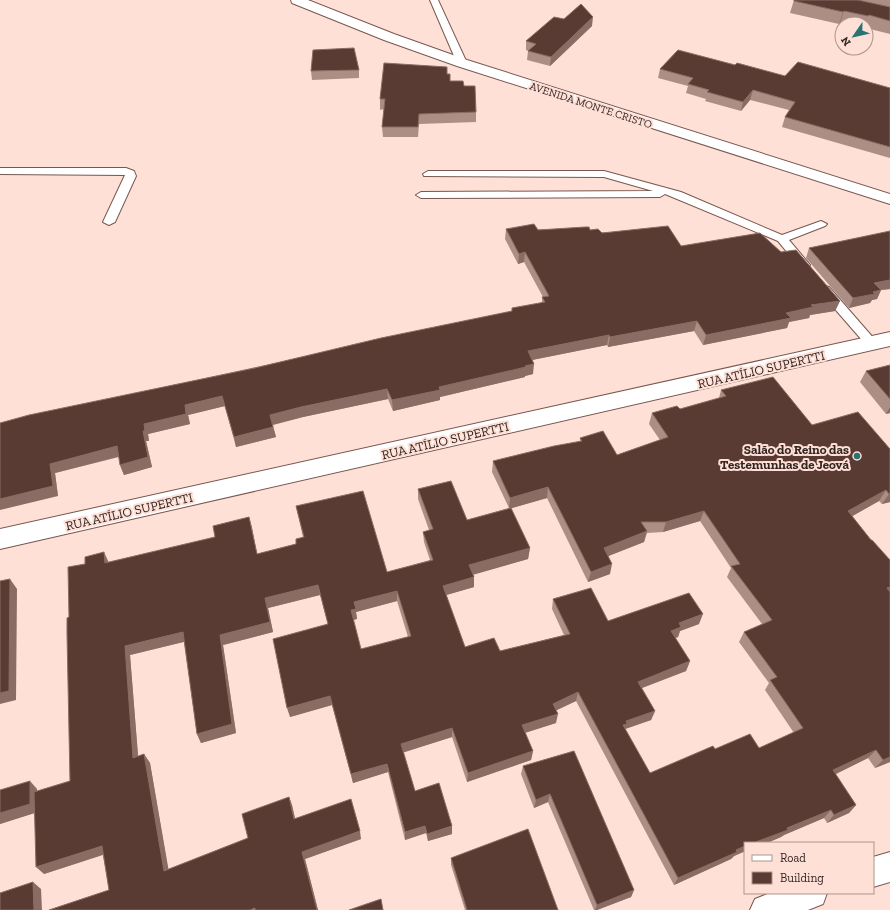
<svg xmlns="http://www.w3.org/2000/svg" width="890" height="910" font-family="'Zilla Slab',serif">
	<rect width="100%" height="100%" fill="#fee0d7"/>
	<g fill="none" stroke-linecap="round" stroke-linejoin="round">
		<g stroke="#77574f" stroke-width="2">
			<g id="service">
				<polygon points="430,0 438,0 467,63 465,65 462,66 457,63"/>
				<polygon points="0,168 126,168 134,171 136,176 115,222 109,225 103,222 125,175 0,174"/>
				<polygon points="428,171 604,171 681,192 782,235 821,221 827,224 825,226 789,240 810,265 808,268 800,268 778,241 665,194 660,197 421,198 416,195 421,192 653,191 604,177 424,176 423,174"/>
				<polygon points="825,286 829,287 876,341 878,344 876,347 872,348 868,347 821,293 819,290 821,287"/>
			</g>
		</g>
		<g stroke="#77574f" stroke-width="2">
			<g id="minor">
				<polygon points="890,852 890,882 873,887 873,857"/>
				<polygon points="770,893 827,893 823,904 808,910 750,910 755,899"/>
			</g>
		</g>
		<g stroke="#77574f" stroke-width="2">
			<g id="secondary">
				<polygon points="291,0 308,0 394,34 467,60 890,194 890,204 457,66 384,40 292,3"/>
				<polygon points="890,332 890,346 0,549 0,529"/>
			</g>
		</g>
		<use href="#service" fill="#fff" fill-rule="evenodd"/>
		<use href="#minor" fill="#fff" fill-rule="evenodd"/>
		<use href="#secondary" fill="#fff" fill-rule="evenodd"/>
	</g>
	<g fill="#ac8e85" fill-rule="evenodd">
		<polygon points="794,0 890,0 890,34 866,28 866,24 844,24 840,23 839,24 790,13"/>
		<polygon points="564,19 592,26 550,66 527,60 528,51 526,50 526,41"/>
		<polygon points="735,65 785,76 890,88 890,158 782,127 785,117 789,110 750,100 741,111 705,101 706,99 686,93 688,86 658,78 660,69"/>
		<polygon points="359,70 359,78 312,80 311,71"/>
		<polygon points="447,74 450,81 464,86 476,112 476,122 419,124 418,137 383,137 382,127 384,109 380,110 380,99"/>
		<polygon points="506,229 590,230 681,246 781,252 840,301 835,311 810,315 809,318 789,322 787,328 703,345 694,331 608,347 607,345 532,360 533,374 525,376 525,377 440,397 440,400 393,411 388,399 303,417 273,425 276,437 236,447 225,406 188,415 190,424 148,434 149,441 146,441 152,467 124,475 120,465 119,457 55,473 58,496 0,423 512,311 512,308 542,303 542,297 543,297 524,262 518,264 505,239"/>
		<polygon points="890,231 890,289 881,290 877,299 872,300 870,303 849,308 806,258 809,248"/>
		<polygon points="890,365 890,413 886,414 860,382 866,371"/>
		<path d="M721 390 812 425 890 449V502L882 504 879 501 852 516 890 762 875 768 868 758 835 774 856 805 849 813 827 823 824 818 784 835 781 837 734 856 731 859 674 885 576 701 556 710V723L525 733 533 751 531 760 467 782 452 737 403 752 415 791 452 834 428 841 426 833 405 840 388 772 353 783 332 705 290 717 328 624 320 595 268 608 273 632 223 645 236 733 201 743 197 734 184 642 130 655 138 757 144 754 150 763 168 869 248 838 289 797 292 805 295 819 361 839 305 859 318 910H49L109 890 103 855 44 874 34 813 0 824V790L37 789V791L70 781 69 617 85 564 109 562 215 537 249 517 252 528 257 554 296 544 303 537 296 506 387 572 430 560 424 542 423 532 429 530 418 499V489L467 520 509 508 492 472 493 461 580 441V438L617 455 660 440 649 424 652 413 680 409 719 398ZM547 498 588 582 610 574 608 556 644 542 647 533 663 532 700 521 731 568 727 577 762 624 744 632 739 642 769 683 765 690 794 733 759 748 715 749 650 773 625 729 651 720 655 711 642 688 686 671 690 661 675 638 678 637 680 631 699 624 608 621 553 599 552 609 564 635 500 651 465 647 446 595 474 587 473 574 528 559 530 548 511 508ZM397 601 408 637 361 649 353 620 357 619 356 612Z"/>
		<polygon points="574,751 634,890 631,897 597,910 594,910 548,802 534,808 521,774 523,766"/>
		<polygon points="451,858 558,910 465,910 451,865"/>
	</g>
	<g fill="#8a6c64">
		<polygon points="844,11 840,23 839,24 843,12"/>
		<polygon points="593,17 592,26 550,66 551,57"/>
		<polygon points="753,90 750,100 741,111 743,102"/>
		<polygon points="525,252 524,262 518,264 519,254"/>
		<polygon points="890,280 890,289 881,290 877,299 872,300 870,303 849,308 853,298 873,292 874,283"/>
		<polygon points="840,301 835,311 810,315 809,318 789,322 787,328 703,345 706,335 786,313 811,305"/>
		<polygon points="697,321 694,331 608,347 610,337"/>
		<polygon points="609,335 607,345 527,361 528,351"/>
		<polygon points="534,364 533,374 525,376 525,377 440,397 440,400 393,411 392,400 439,387"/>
		<polygon points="387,389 388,399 303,417 272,425 270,415 301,407"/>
		<polygon points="222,396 225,406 188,415 190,424 148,434 149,441 146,441 152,467 124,475 120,465 144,424 185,405"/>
		<polygon points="890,407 890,413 886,414"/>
		<polygon points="273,427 276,437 236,447 234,437"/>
		<polygon points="117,446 121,456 55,473 58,496 0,510 0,499 50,464"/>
		<polygon points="548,487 547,498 509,509 510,498"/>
		<polygon points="886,490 879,501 842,522 848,511"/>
		<polygon points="890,493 890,502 882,504 889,494"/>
		<polygon points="704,511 700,521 663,532 666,522"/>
		<polygon points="249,517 252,528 259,565 257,554"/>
		<polygon points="647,531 644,542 601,559 604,548"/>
		<polygon points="530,548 528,559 469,576 469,565"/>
		<polygon points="104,552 109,563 105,563"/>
		<polygon points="612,564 610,574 588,582 591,572"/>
		<polygon points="474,577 474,587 443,596 443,586"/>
		<polygon points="10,579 17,589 16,700 0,704 0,693"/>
		<polygon points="318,585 320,595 268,608 273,632 223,645 236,733 201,743 197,734 220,635 265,598"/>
		<polygon points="890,587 890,594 887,588"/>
		<polygon points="397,591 397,601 356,612 357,619 352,620 351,610 354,602"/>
		<polygon points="703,614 699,624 680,631 678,637 667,641 671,631 679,623"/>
		<polygon points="183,632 187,641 130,655 139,767 133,758 125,646"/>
		<polygon points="690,661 686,671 634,691 638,682"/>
		<polygon points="578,692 576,701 551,713 553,704"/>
		<polygon points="330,696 332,705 290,717 287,708"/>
		<polygon points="655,711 651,720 625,729 623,725 626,721"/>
		<polygon points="558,714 556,723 521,734 522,725"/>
		<polygon points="452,728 452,737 402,753 401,744"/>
		<polygon points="876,750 868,758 826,779 833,770"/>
		<polygon points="533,751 531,760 467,782 468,773"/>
		<polygon points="144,754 150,763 170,878 164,871"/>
		<polygon points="890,757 890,762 875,768 883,760"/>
		<polygon points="387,764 388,772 353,783 351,774"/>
		<polygon points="30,781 37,789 38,812 0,824 0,813"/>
		<polygon points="550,794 548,802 534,808 536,800"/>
		<polygon points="289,797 292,805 297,827 294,819"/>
		<polygon points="856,805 849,813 827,823 834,815"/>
		<polygon points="831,810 824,818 784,835 781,837 767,843 753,843 787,828"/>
		<polygon points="425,826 426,833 405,840 405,832"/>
		<polygon points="452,826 452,834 428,841 427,834"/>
		<polygon points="360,831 361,839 305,859 318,910 317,910 302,852"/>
		<polygon points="102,846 108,853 44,874 36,867"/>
		<polygon points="745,846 745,851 734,856 731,859 674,885 678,878 736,850"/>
		<polygon points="33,882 41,889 42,910 34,910"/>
		<polygon points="634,890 631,897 597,910 595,910 597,905"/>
	</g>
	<g fill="#593b33" stroke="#8a6c64" fill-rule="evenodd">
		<polygon points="794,0 858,0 890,7 890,21 869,15 868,16 844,11 843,12 794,1"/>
		<polygon points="581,4 593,17 551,57 528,51 536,44 526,41 554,17 564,19"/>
		<polygon points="354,48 359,70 311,71 313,50"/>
		<polygon points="678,50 735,65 737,63 785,76 798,62 890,88 890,147 785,117 795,102 753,90 743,102 707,92 709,90 688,84 693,78 660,69"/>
		<polygon points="384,63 447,67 447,74 450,74 450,81 463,81 464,86 475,86 476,112 419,114 418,127 382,127 385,99 380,99"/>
		<polygon points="534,224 538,230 585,227 589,227 590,230 598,229 602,233 668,226 681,246 760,233 781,252 796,250 840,301 811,305 813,307 786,313 791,318 706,335 697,321 610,337 609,335 528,351 534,364 525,366 526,367 439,387 440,390 392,400 387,389 301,407 270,415 273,427 234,437 222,396 185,405 186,414 144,424 145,431 143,431 148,457 120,465 117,446 50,464 53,486 0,499 0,423 29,415 255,368 381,338 512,311 512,308 545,302 542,297 549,296 525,252 519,254 506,229"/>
		<polygon points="890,231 890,280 874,283 881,290 873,292 875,294 853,298 809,248"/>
		<polygon points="890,365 890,399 866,371"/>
		<path d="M773 377 812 425 858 412 890 449V493L889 494 886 490 848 511 871 540H872L890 560V587L887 588 890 592V757L883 760 876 750 833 770 856 805 834 815 831 810 787 828 788 830 753 843H745V846L736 850 737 852 678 878 578 692 553 704 558 714 522 725 533 751 468 773 452 728 401 744 415 791 439 783 452 826 427 834 425 826 405 832 387 764 351 774 330 696 287 708 273 639 328 624 318 585 265 598 270 622 220 635 232 724 197 734 183 632 125 646 133 758 144 754 164 871 248 838 242 814 289 797 294 819 351 799 360 831 302 852 317 910H255V908L250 910H49L109 890 102 846 36 867 34 792 70 781 67 634V618L69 617 68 567 85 564V557L104 552 105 563 215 537 213 526 249 517 257 554 296 544V539L304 537 296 506 363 491 387 572 433 560 423 532 433 529 418 489 451 481 467 520 511 508 530 548 469 565 474 577 443 586 465 647 494 638 500 651 570 634 553 599 591 588 608 621 689 593 703 614 679 623 681 627 671 631 690 661 638 682 655 711 626 721 627 724 623 725 650 773 713 746 715 749 750 734 759 748 803 728 770 680 777 677 744 632 772 620 731 566 740 564 704 511 666 522H641L647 531 604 548 612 564 591 572 548 487 510 498 493 461 554 446 582 441 580 438 603 431 617 455 668 437 652 413 677 406 680 409 726 396 721 390ZM397 591 411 636 361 649 351 610 356 609 354 602Z"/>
		<polygon points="10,579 9,691 0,693 0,581"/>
		<polygon points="574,751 634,890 597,905 550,794 536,800 523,766"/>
		<polygon points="30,781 30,804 0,813 0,790"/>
		<polygon points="528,829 558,910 467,910 451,858"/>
		<polygon points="33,882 34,910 0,910 0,893"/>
		<polygon points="381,899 383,910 349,910"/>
	</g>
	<circle fill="#297372" stroke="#fee0d7" stroke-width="1.5" cx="857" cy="456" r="4"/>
	<g text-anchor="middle" stroke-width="4" stroke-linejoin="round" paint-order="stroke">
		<g font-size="11" fill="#322521" stroke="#fee0d7">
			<text transform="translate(591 105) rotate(18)" y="4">AVENIDA MONTE CRISTO</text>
		</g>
		<g font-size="13" fill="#322521" stroke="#fee0d7">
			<text transform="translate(761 369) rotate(-13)" y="5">RUA ATÍLIO SUPERTTI</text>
			<text transform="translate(445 440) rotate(-13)" y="5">RUA ATÍLIO SUPERTTI</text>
			<text transform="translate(129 511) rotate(-13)" y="5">RUA ATÍLIO SUPERTTI</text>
		</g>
		<g font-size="13" font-weight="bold" fill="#322521" stroke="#fee0d7" text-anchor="end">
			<text x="849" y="454">Salão do Reino das<tspan x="849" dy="15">Testemunhas de Jeová</tspan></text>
		</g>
	</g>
	<rect x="744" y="842" width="130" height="52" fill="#fee0d7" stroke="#ac958e"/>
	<rect x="752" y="855" width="20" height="6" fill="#ffffff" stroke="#ac958e"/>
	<text x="780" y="862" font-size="12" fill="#322521">Road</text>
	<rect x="752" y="872" width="20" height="12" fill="#593b33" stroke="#ac958e"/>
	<text x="780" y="882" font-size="12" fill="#322521">Building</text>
	<g transform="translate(854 36) rotate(236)"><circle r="19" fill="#fee0d7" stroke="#ac958e"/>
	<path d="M0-3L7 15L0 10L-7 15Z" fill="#297372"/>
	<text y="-6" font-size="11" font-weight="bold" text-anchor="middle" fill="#322521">N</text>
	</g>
</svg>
